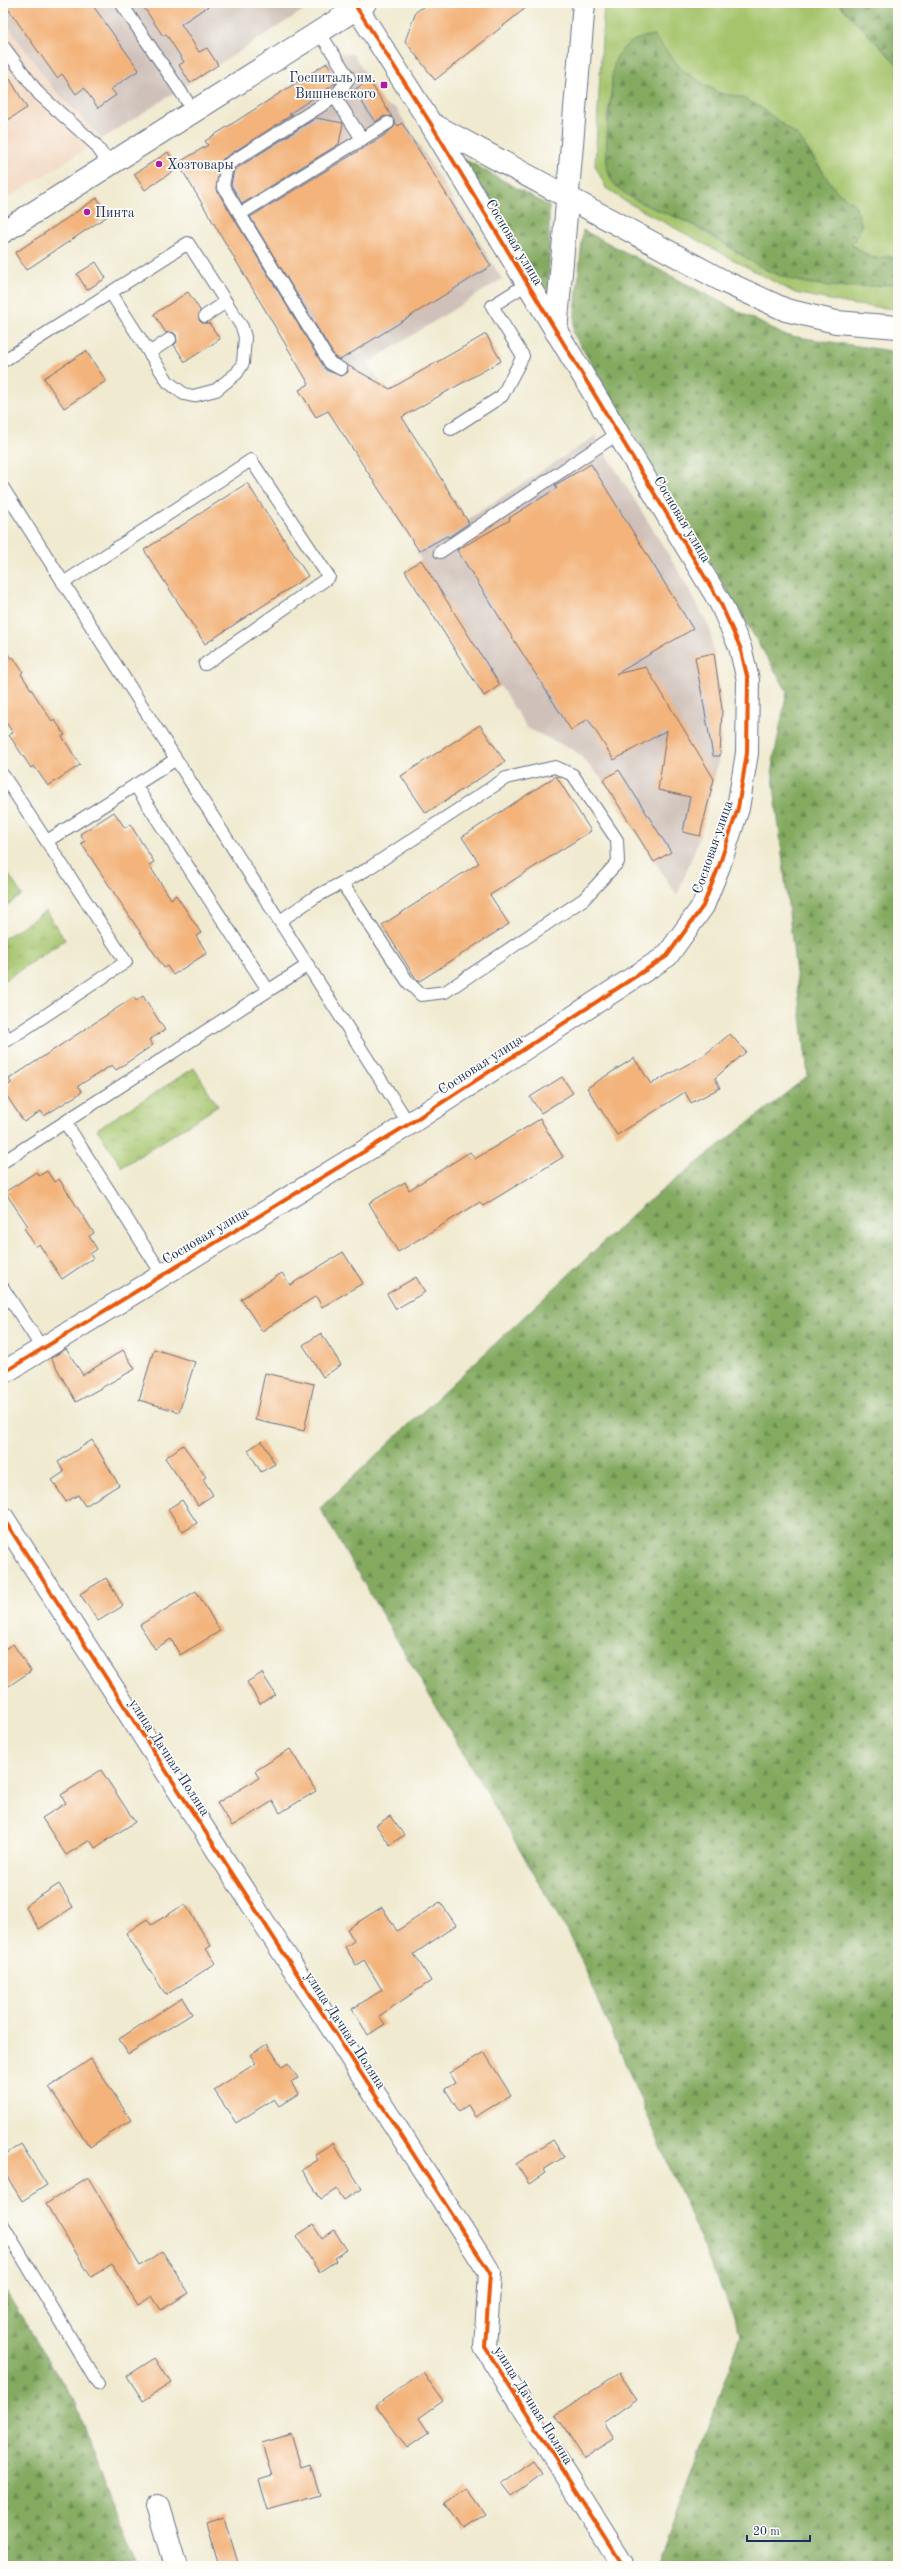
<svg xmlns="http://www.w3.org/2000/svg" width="901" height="2569" font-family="'Old Standard TT',serif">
	<defs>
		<pattern id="forest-firs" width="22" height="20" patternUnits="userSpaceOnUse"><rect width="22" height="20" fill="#84aa60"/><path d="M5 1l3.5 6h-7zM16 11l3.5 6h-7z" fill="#6b8b52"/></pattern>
		<pattern id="park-tufts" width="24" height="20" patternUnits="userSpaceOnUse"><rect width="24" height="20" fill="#a5c46c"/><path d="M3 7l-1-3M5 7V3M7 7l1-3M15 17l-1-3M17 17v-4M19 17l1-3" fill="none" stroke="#86a05c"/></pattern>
	</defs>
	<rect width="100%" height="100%" fill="#fdfcf7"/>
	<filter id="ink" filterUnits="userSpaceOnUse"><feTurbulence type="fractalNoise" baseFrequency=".025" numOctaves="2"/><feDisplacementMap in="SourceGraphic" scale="8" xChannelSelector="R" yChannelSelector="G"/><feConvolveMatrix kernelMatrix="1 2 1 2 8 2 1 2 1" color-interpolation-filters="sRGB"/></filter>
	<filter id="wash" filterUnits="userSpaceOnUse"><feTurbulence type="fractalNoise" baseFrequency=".012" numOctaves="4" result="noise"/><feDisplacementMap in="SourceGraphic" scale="16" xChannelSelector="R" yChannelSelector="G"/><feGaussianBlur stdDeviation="0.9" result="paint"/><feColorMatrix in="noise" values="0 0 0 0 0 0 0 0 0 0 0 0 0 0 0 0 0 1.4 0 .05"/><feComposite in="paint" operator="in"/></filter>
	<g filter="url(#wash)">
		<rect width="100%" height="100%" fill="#f0ead0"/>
		<polygon fill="#f2d5be" points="3,19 52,87 102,139 3,201"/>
		<g fill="#cfc1ba">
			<polygon points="3,3 315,3 102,139 52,87 3,19"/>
			<polygon points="341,53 353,54 385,105 396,108 502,279 368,363 467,520 595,436 683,578 710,629 722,709 721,750 700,836 677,896 603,780 575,751 527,728 500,686 483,696 405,571 421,560 416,552 418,550 328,411 316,417 299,390 309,383 178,163 208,144 205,141"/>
		</g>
		<g fill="#a5c46c" stroke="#607a65">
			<polygon points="604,3 838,3 898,65 898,265 892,257 872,258 852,245 862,226 855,205 837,192 798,136 760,107 741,97 719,93 683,71 653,35 612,76 611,97 607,119 630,197 691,224 768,271 789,278 810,284 898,283 898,309 855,305 795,293 623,200 606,188 595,165"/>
			<polygon points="3,866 22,895 3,908"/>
		</g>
		<g fill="url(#forest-firs)" stroke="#506c5f">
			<polygon points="838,3 898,3 898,65"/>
			<path d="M653 35 683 71 719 93 741 97 760 107 798 136 837 192 855 205 862 226 852 245 872 258 892 257 898 265V283C857 290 806 289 767 270 740 257 717 236 690 223 665 212 634 204 615 185 599 169 610 116 611 96 613 83 611 66 618 55 627 41 638 38 653 35Z"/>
			<polygon points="459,156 549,206 549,306"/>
			<polygon points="583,230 784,335 898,352 898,2566 658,2566 741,2335 574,1943 320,1508 641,1207 808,1076 772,768 787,691 573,333"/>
			<polygon points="3,2287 74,2401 137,2566 3,2566"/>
		</g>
		<g fill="url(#park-tufts)" stroke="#607a65">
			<polygon points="46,911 65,940 5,980 3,939"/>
			<polygon points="194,1068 218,1106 122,1167 97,1129"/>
		</g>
		<g id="blocks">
			<g fill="#f3b37a">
				<polygon points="4,3 91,3 139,70 111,89 116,95 98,108 84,88 76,94 62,74 57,78"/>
				<polygon points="141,3 213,3 181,24 199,52 207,48 218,65 190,83 179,65 184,62 166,34 163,36"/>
				<polygon points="428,3 532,3 435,80 405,41 416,12"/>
				<polygon points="327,63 338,80 336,83 289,114 293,114 223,159 220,164 216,189 326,370 342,376 348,372 347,365 390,389 486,334 501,361 402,417 469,523 449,537 447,536 419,551 328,411 316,417 299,390 309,384 178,163 208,145 205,141"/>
				<polygon points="3,67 27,108 3,123"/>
				<polygon points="369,80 392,117 384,116 375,122 354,90"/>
				<polygon points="316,118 343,123 339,144 242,204 231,185 234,170"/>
				<polygon points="395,122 398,126 402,123 491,266 340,360 335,357 250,217 383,136 394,127"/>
				<polygon points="168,152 178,168 145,190 134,174"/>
				<polygon points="97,198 109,215 26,270 15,253"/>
				<polygon points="96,262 106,278 87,290 77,274"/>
				<polygon points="188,292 200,310 199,320 202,323 209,323 220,339 185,362 174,345 177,342 176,335 173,332 166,333 154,314"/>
				<polygon points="86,351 106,381 64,408 44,378"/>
				<polygon points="591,464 693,629 616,674 646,667 714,779 700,836 683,832 690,797 658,790 667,730 614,760 588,719 571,730 457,550 510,520 509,518 557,488 555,485"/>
				<polygon points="247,483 308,576 205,644 144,550"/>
				<polygon points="421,560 500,685 484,696 405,571"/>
				<polygon points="3,647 11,659 13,657 23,672 21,674 52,721 54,719 65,735 62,736 80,765 48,786 34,766 31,768 9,735 13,733 3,718"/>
				<polygon points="714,653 722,709 720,756 713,756 695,657"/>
				<polygon points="480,725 505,762 426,813 401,776"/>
				<polygon points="619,770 671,852 654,862 603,780"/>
				<polygon points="556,776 591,831 490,895 509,924 418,982 382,925 479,863 462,837"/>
				<polygon points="114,812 125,828 130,824 154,862 149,865 171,899 176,895 201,933 196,936 207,953 173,975 167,966 164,968 81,843 85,841 80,834"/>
				<polygon points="143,996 165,1030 149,1040 153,1045 116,1070 112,1065 78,1086 82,1092 44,1116 41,1111 24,1122 3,1090 11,1083 9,1079 134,997 136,1001"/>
				<polygon points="730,1034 746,1052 715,1078 720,1088 691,1103 685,1092 617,1135 587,1088 634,1058 651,1084 703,1056"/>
				<polygon points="562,1077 573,1093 541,1113 530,1097"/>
				<polygon points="540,1119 563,1157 483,1206 480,1202 398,1252 369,1203 405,1182 409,1190 470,1152 475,1159"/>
				<polygon points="47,1171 54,1182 59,1179 94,1233 89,1236 97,1249 90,1254 93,1258 62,1279 39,1244 36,1247 24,1228 28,1226 5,1192 36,1172 39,1176"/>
				<polygon points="343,1252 363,1283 322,1307 316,1296 262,1331 241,1299 282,1273 290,1285"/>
				<polygon points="416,1277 425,1292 396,1309 387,1294"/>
				<polygon points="321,1333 341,1365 323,1377 303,1345"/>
				<polygon points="66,1349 83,1375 123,1350 135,1369 76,1402 51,1358"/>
				<polygon points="154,1349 195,1362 179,1412 139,1400"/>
				<polygon points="265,1373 314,1384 304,1431 255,1420"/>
				<polygon points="92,1440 119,1485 85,1506 78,1495 66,1502 52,1480 64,1472 58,1462"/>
				<polygon points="262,1441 275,1464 261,1472 248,1450"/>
				<polygon points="183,1445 206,1477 203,1479 213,1495 198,1505 165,1458"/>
				<polygon points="182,1500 197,1523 183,1532 168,1509"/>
				<polygon points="106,1578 123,1606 98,1621 80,1594"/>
				<polygon points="196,1591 220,1631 180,1655 171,1639 155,1649 140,1625"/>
				<polygon points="13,1644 31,1671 3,1690 3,1650"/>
				<polygon points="262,1673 275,1694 260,1704 247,1682"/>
				<polygon points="290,1749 316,1791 280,1813 273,1801 232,1826 217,1803 259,1778 255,1771"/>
				<polygon points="101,1770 135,1822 95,1848 90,1840 66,1855 42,1818 66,1803 61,1795"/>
				<polygon points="390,1816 404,1835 390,1845 376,1825"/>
				<polygon points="59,1884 73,1907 39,1929 25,1906"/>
				<polygon points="440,1902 456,1925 414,1954 431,1981 379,2016 385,2024 368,2035 352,2009 382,1990 364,1960 356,1965 345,1947 354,1941 347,1929 382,1907 397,1931"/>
				<polygon points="185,1904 211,1946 206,1949 216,1963 166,1995 126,1933 147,1919 151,1925"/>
				<polygon points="182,1998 192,2014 128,2054 119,2039"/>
				<polygon points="267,2044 282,2067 288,2063 298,2078 291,2082 298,2094 279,2106 274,2099 236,2123 214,2090 256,2063 250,2055"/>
				<polygon points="484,2052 511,2095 475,2117 468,2105 459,2111 445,2089 455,2083 449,2073"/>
				<polygon points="91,2059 131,2120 90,2147 49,2087"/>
				<polygon points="553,2140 564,2157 543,2170 545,2173 529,2184 516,2164"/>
				<polygon points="333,2143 362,2189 344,2200 337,2189 321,2199 302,2170 318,2160 315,2154"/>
				<polygon points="21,2144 47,2185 22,2201 3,2170 3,2156"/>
				<polygon points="88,2177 140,2266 162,2251 189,2293 161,2310 152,2296 138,2305 112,2264 91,2277 46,2204"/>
				<polygon points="313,2225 322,2239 334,2230 347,2250 334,2258 336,2261 319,2272 296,2236"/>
				<polygon points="155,2358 171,2383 143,2401 127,2376"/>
				<polygon points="423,2372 443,2401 419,2418 429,2433 407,2448 376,2405"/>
				<polygon points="619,2373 637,2399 603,2423 613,2439 584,2458 556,2415"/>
				<polygon points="291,2434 301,2467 310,2464 320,2495 268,2510 259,2480 272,2476 262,2443"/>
				<polygon points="533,2461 542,2474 512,2496 502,2483"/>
				<polygon points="467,2488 486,2514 463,2529 445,2503"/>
				<polygon points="224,2517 239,2566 219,2566 206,2523"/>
			</g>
		</g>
	</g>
	<g filter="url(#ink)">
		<use href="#blocks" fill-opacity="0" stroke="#667086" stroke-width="1"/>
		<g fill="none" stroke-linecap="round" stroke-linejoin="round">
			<g stroke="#667086" stroke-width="14">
				<g id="service">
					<polyline points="121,3 193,110"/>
					<polyline points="319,32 349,78 335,97 227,165 223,186 330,363 341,369"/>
					<polyline points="3,46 39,94 95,144 109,164"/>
					<polyline points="362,139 388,123"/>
					<polyline points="240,214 362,139 335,97"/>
					<polyline points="205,316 226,302"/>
					<polyline points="149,353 170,339"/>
					<polyline points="3,361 188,243 242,327 245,337 243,363 237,373 216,390 193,396 184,394 168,382 111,293"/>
					<polyline points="451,429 502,396 523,356 492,306 527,284"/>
					<polyline points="3,488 409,1124"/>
					<polyline points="440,552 619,433"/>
					<polyline points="63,583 251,460 329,577 205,664"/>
					<polyline points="3,775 126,962 8,1040 3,1032"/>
					<polyline points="135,785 268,990"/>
					<polyline points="47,841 175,760"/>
					<polyline points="280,921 315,897 366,870 506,778 555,767 573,775 617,840 618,862 584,899 445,992 421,995 408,982 342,883"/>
					<polyline points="3,1162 65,1122"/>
					<polyline points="162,1274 65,1122 308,965"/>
					<polyline points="3,1288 42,1348"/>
					<polyline points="3,2225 98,2384"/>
				</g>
			</g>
			<g stroke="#667086" stroke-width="24">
				<g id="minor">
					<polyline points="432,124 725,282 786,310 836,322 898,327"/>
					<polyline points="3,232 365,3"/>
					<polyline points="556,332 584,3"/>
					<polyline points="3,1373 409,1124 667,956 703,906 719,866 738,808 747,753 748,680 740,647 720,602 431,124 357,8"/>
					<polyline points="3,1518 490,2273 485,2347 624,2566"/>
					<polyline points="158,2506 176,2566"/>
				</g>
			</g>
			<use href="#service" stroke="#fff" stroke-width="12"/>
			<use href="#minor" stroke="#fff" stroke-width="22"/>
			<g stroke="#fdfcf7" stroke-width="6">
				<g id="cycleway">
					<polyline points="3,1373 409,1124 667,956 703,906 719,866 738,808 747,753 748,680 740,647 720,602 431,124 357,8"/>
					<polyline points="3,1518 490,2273 485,2347 624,2566"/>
				</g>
			</g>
			<use href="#cycleway" stroke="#e8590c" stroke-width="4"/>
		</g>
	</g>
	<g fill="#b5179e" stroke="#fdfcf7" stroke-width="1.5">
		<rect x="380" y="81" width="8" height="8" rx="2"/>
		<circle cx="159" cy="164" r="4"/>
		<circle cx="87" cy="212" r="4"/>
	</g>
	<g text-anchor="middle" stroke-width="3.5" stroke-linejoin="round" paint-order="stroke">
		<g font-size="14" fill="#1b2f5e" stroke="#fdfcf7" text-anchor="start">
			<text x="376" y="82" text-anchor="end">Госпиталь им.<tspan x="376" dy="16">Вишневского</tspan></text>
			<text x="167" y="169">Хозтовары</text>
			<text x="95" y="217">Пинта</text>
		</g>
		<g font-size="14" fill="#1b2f5e" stroke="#fdfcf7">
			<text transform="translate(515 242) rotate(59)" y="5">Сосновая улица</text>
			<text transform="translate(683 519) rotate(59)" y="5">Сосновая улица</text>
			<text transform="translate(712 847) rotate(-71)" y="5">Сосновая улица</text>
			<text transform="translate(480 1064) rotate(-33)" y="5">Сосновая улица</text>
			<text transform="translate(205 1235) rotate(-31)" y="5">Сосновая улица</text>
			<text transform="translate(170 1757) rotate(57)" y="5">улица Дачная Поляна</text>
			<text transform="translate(346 2030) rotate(57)" y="5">улица Дачная Поляна</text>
			<text transform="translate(534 2405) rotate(58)" y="5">улица Дачная Поляна</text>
		</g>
	</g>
	<rect width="901" height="2569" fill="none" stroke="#fdfcf7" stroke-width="16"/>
	<path d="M747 2535v6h63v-6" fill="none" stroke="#1b2f5e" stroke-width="2"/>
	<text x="753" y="2535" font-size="12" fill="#1b2f5e" stroke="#fdfcf7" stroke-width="3" paint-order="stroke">20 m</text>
</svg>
